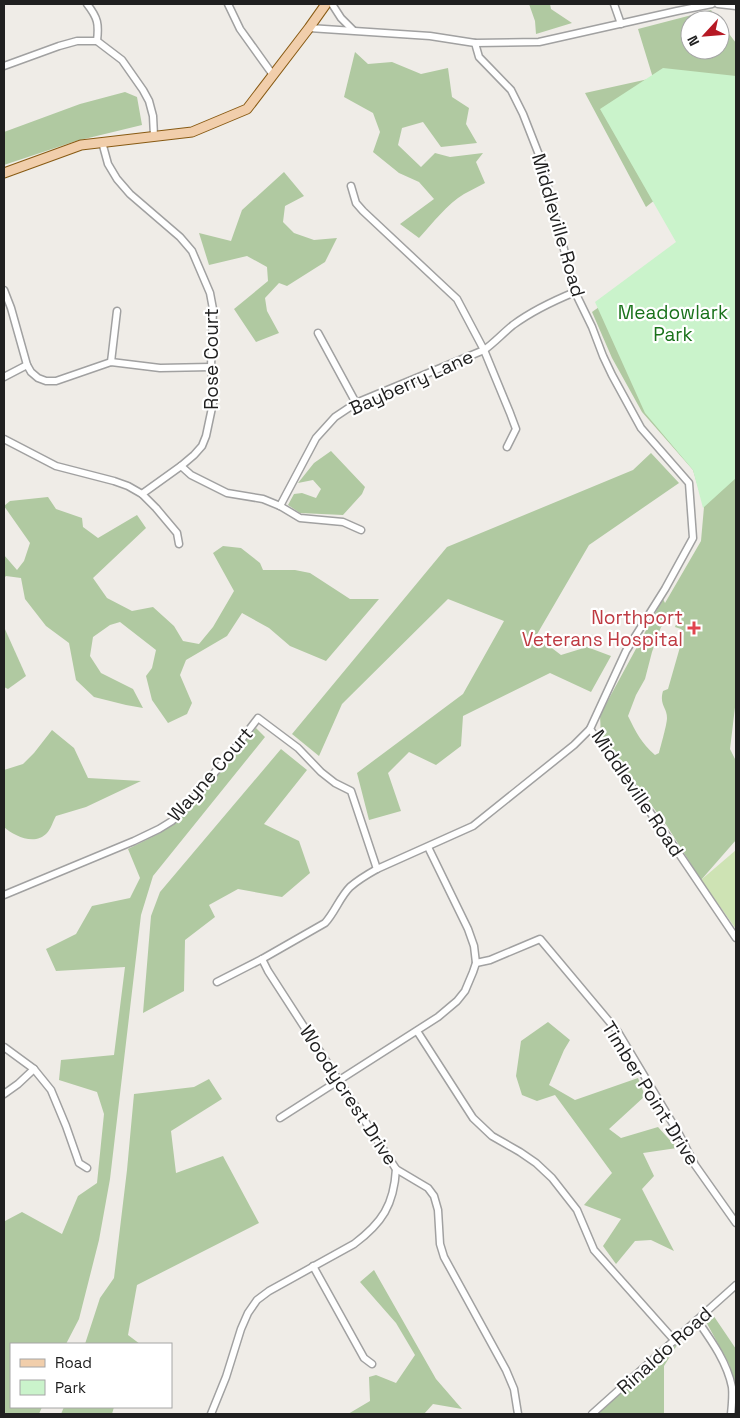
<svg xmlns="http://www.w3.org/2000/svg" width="740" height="1418" font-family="'Space Grotesk',sans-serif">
	<rect width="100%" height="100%" fill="#efece7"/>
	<polygon fill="#cee3b4" points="736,850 736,929 701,880"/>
	<g fill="#b0c9a1" fill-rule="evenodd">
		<polygon points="529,4 550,4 551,9 572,23 536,34 535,21"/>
		<polygon points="711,10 718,20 690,20 690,50 720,50 720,22 736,43 736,135 646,207 585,93 653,78 638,29"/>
		<path d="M355 52 368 64 392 62 421 74 448 68 452 97 469 108 466 124 477 143 441 147 423 122 402 128 398 145 421 167 435 153 450 157 483 153 476 162 485 183C478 187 471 190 464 194 448 203 432 224 419 238L400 224 434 199 419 182 399 173 373 152 380 132 373 113 344 97Z"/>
		<polygon points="125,92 137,97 142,125 76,141 4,165 4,132 80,104"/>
		<polygon points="284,172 304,196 285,206 283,222 294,233 314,240 337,238 325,262 287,286 279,283 265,298 267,311 279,333 256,342 234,309 268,281 267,267 247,256 209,265 199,233 231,241 242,210"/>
		<path d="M736 177V699L730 749 736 761V840L701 880 667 826 601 737 600 715 663 599 665 603 701 541 704 507 693 470 642 412 612 358 592 312 716 224ZM675 615 677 622 675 627 681 629 684 633 668 689 663 691C659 705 667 707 667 718 667 724 661 745 659 753L655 755C641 743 636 732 628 716L636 695 645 679 652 652 661 627Z"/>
		<polygon points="331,451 365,487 362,494 343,515 300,513 288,505 294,494 302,493 316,498 321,489 313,480 298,483 314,463"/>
		<polygon points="651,453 679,483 589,545 536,636 561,655 587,647 611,656 591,692 550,673 463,716 461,746 436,765 409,752 388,773 401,811 369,820 357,773 463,694 504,621 448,599 342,704 319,756 292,734 447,547 633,470"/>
		<polygon points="48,497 56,509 82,518 83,527 98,538 137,515 146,528 93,578 107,598 132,611 153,607 174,626 183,641 199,644 213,627 234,591 213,553 223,546 241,548 260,563 263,570 295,570 310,573 350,599 379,599 326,661 290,646 269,628 242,613 227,636 186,660 180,675 192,703 187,714 168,723 152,700 146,676 152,668 156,650 120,622 110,625 93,637 90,656 101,673 133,689 143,708 126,705 94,697 76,680 69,643 46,626 25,599 21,578 6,576 4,578 4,555 17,570 24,561 30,543 4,506 10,501"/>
		<polygon points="4,627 26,676 8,689 4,687"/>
		<polygon points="256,728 265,737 153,876 141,915 110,1179 99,1240 79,1319 66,1344 11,1344 11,1407 42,1407 39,1414 4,1414 4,1230 5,1221 22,1212 62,1234 78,1196 97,1183 104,1114 97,1092 59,1080 61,1060 114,1055 125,967 56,971 46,949 76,934 92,906 130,898 140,878 128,849 160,833 179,820"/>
		<path d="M52 730 74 748 88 778 141 781 86 807 56 816C53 821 51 829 47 833 35 846 14 836 4 827V770L23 764 34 753Z"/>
		<polygon points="281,749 307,770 264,824 299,841 310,873 282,897 238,889 209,905 215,917 185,940 184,991 143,1013 151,916 160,892"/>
		<polygon points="548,1022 570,1040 564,1050 549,1085 575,1100 638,1078 645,1096 609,1129 621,1138 658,1127 677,1148 643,1153 654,1176 642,1189 674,1251 651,1240 635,1241 616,1264 603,1246 621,1219 584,1205 612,1173 555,1095 537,1101 522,1095 516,1076 521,1041"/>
		<polygon points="209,1079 222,1099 171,1131 176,1173 223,1156 259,1223 137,1285 128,1335 140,1344 85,1344 100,1298 114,1278 127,1170 134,1094 194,1087"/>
		<polygon points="374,1270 436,1379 462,1409 433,1404 424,1414 348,1414 370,1401 369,1377 376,1375 396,1383 415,1355 396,1323 360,1282"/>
		<polygon points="711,1312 736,1349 736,1388 729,1364 704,1318"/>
		<polygon points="679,1342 664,1366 664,1414 597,1414"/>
		<polygon points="64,1407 114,1407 112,1414 61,1414"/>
	</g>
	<polygon fill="#caf3cb" points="663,68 736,76 736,478 703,508 693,470 645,413 595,302 676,242 600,109"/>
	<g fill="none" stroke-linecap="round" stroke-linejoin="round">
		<g stroke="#a1a1a1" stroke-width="9">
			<g id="minor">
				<path d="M87 4C98 18 99 24 97 41"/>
				<polyline points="228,4 240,29 273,75"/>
				<polyline points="332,4 341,18 353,30"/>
				<polyline points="614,4 621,24"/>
				<polyline points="718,4 736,6"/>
				<polyline points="309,28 430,36 475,43 479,57 511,90 523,114 541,160 575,292 592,327 603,356 612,375 641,428 689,483 693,538 665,589 626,651 590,729 665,833 736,938"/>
				<polyline points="475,43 539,42 677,11 712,4"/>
				<polyline points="4,66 59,46 77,41 97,41 122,60 143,90 149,101 153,116 154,136"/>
				<polyline points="102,142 108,164 117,179 130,194 180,237 192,251 210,293 213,309 211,367 214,393 213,403 206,436 202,446 194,455 181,466 142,494"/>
				<polyline points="351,186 356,203 363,211 457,299 484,350 510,413 516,429 507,447"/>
				<polyline points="4,290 11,308 27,365 31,372 38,378 46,381 56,381 111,362 160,368 211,367"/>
				<polyline points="318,333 356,403"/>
				<polyline points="111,362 117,311"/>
				<polyline points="4,377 27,365"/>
				<polyline points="4,439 56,466 114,481 128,486 142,494 156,508 177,533 179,544"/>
				<polyline points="181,466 191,475 227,493 263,499 280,506 300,518 343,522 361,530"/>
				<path d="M280 506 316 438 335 417 356 403 484 350C494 343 503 333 513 325 532 311 553 301 575 292"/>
				<polyline points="4,895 134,841 159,829 172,821 184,809 232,752 258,718 298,748 321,772 335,783 351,791 377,869"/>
				<polyline points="262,959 268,971 396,1169 428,1188 434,1196 438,1210 440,1244 444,1257 506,1370 514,1389 518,1414"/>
				<polyline points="476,963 490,960 540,939 618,1032 679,1134 695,1165 736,1223"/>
				<path d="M217 982 262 959 325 923C335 912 340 897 350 887 358 880 368 874 377 869L473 826 574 745 590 729"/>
				<polyline points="417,1031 473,1118 492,1136 520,1152 536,1163 552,1178 577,1210 594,1250 675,1341"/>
				<polyline points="4,1047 34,1069 51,1090 66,1126 79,1163 87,1168"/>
				<polyline points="4,1094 18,1084 34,1069"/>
				<polyline points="280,1118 438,1017 457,1001 465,991 473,972 476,963 474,946 468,929 428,847"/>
				<polyline points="313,1266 364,1358 372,1364"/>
				<path d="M697 1320C711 1340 727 1362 732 1387 733 1396 732 1405 731 1414"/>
				<path d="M211 1414 226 1377 241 1329 248 1313 257 1300 269 1291 354 1244C382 1223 394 1205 396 1169"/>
				<polyline points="592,1414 736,1285"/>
			</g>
		</g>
		<g stroke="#885a13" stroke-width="11">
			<polyline id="major" points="4,173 81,145 192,132 247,109 309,28 326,4"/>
		</g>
		<use href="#minor" stroke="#fff" stroke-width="6"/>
		<use href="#major" stroke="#f1ceab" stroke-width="9"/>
	</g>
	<path fill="#e0444e" stroke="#fff" stroke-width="2" d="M691.5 620.5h5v5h5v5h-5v5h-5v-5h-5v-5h5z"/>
	<g text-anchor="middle" stroke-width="4.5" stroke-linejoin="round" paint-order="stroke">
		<g font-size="19" fill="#202020" stroke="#fff">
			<text transform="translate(559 225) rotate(74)" y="7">Middleville Road</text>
			<text transform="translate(211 359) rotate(-90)" y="7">Rose Court</text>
			<text transform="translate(411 382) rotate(-24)" y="7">Bayberry Lane</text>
			<text transform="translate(210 774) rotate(-49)" y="7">Wayne Court</text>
			<text transform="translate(638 793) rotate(56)" y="7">Middleville Road</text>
			<text transform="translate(651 1093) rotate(58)" y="7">Timber Point Drive</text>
			<text transform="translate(349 1095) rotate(57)" y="7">Woodycrest Drive</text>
			<text transform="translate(664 1350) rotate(-42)" y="7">Rinaldo Road</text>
		</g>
		<g font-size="19" fill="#1a721b" stroke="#fff">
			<text x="673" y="319">Meadowlark<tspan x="673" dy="22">Park</tspan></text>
		</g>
		<g font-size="19" fill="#be3a42" stroke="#fff" text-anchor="end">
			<text x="683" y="624">Northport<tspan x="683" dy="22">Veterans Hospital</tspan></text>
		</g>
	</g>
	<rect width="740" height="1418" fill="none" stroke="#202020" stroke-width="10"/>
	<rect x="10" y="1343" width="162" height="65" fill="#ffffff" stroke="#a6a6a6"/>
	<rect x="20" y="1359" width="25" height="8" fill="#f1ceab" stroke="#a6a6a6"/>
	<text x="55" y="1368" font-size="15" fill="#202020">Road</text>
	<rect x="20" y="1380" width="25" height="15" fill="#caf3cb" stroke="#a6a6a6"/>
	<text x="55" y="1393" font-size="15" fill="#202020">Park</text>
	<g transform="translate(705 35) rotate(244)"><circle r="24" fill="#ffffff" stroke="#a6a6a6"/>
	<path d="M0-4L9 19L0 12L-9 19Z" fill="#b61924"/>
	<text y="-8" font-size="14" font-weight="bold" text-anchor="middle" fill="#202020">N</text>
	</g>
</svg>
